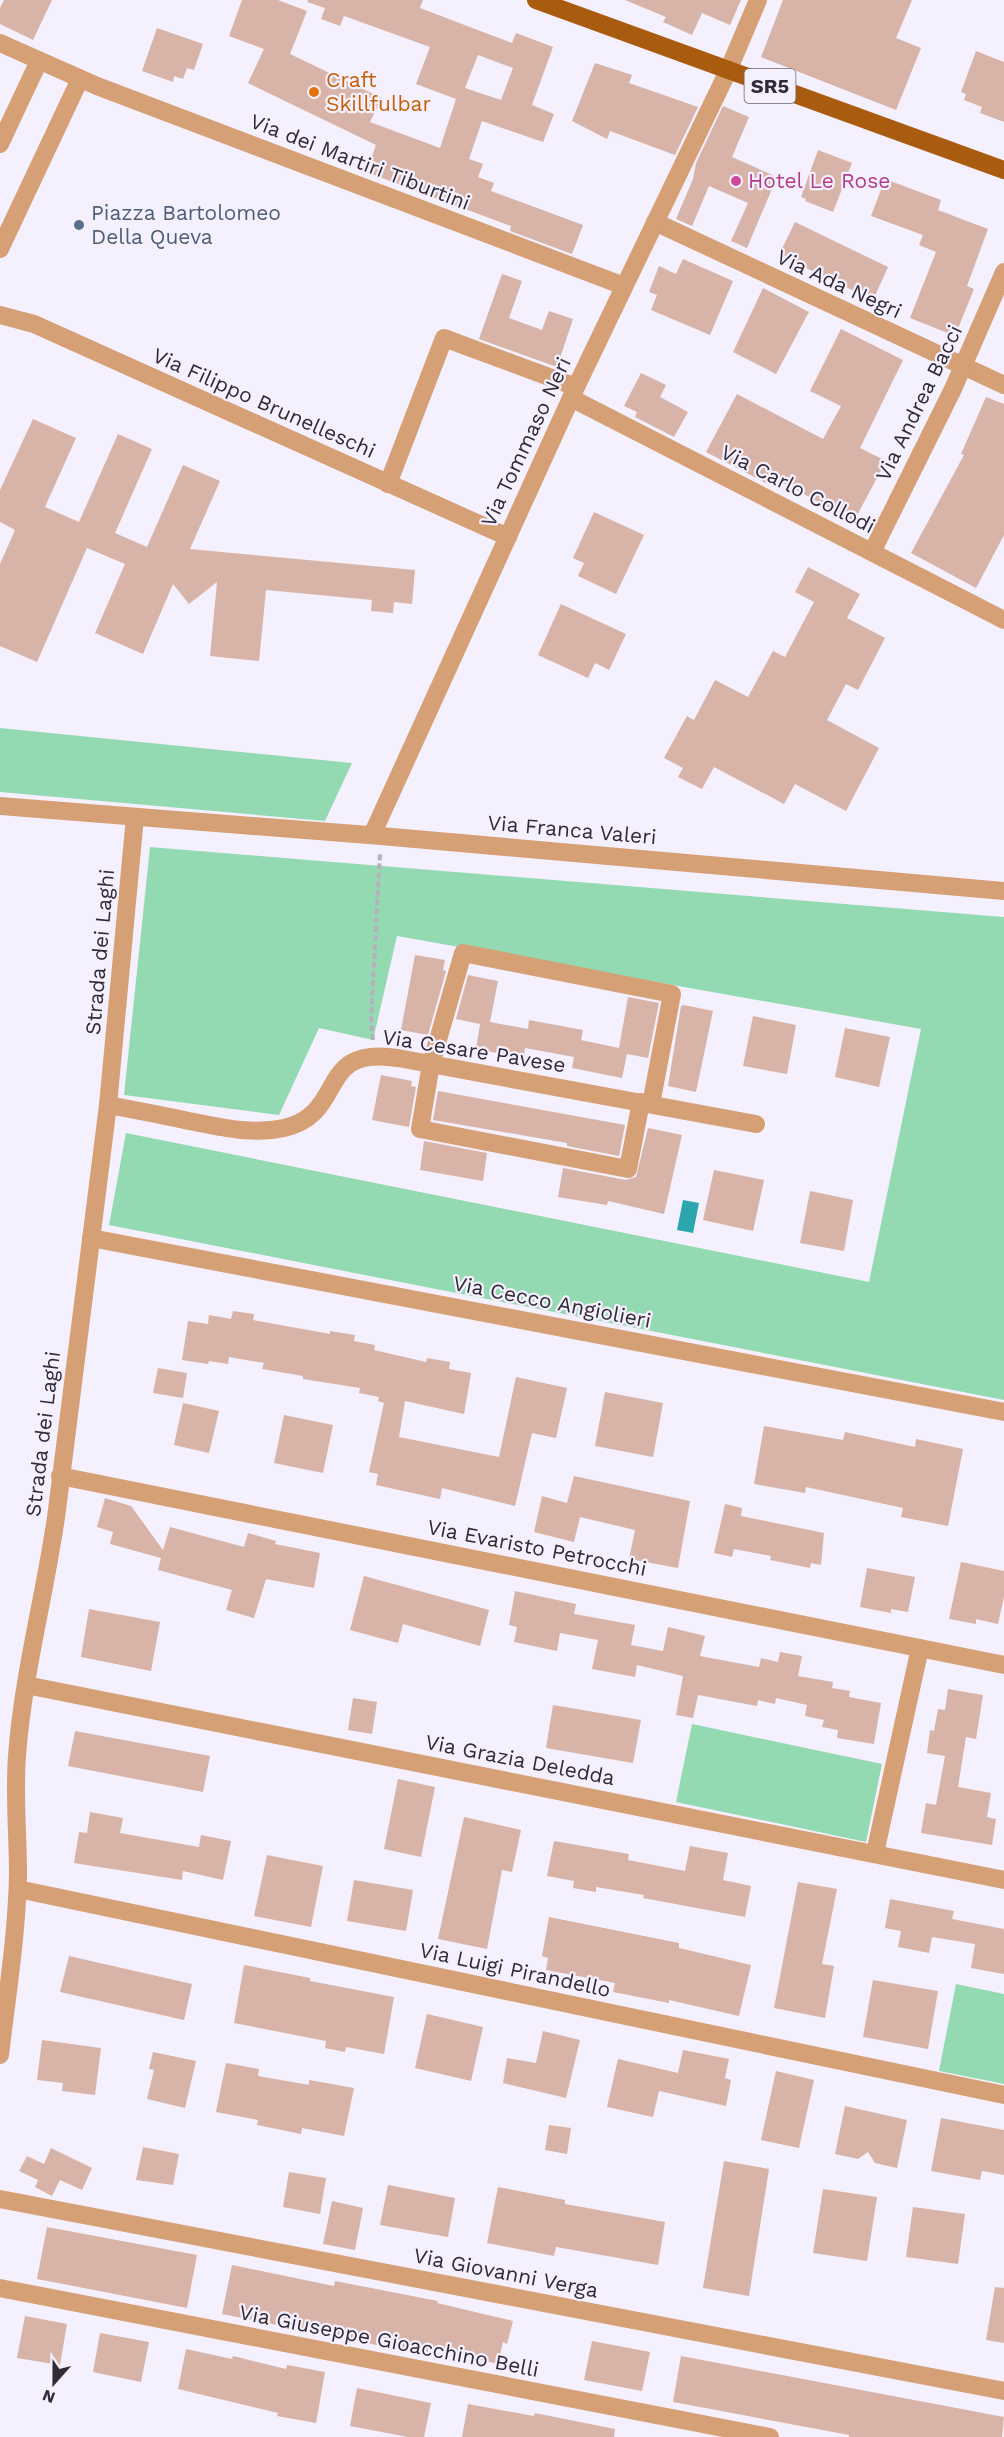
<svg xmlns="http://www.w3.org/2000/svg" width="1004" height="2437" font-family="'Work Sans',sans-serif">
	<rect width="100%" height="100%" fill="#f5f0fd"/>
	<g fill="#93dab2">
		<polygon points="0,728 352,763 325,821 0,792"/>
		<polygon points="150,847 1004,917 1004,1400 109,1225 126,1133 869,1282 921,1029 397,936 373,1040 319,1028 279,1115 124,1095"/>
		<polygon points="692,1724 882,1764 866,1842 676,1802"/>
		<polygon points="956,1984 1004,1994 1004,2084 939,2071"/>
	</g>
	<polygon fill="#2ba6ac" points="683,1200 699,1203 693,1233 677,1230"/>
	<g fill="#d7b4a7" fill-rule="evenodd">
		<polygon points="4,0 52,0 33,40 0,24 0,8"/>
		<path d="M242 0H278L307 11 290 54 382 98 370 122 440 148 456 99 416 84 430 47 344 16 340 26 321 19 325 8 307 2 308 0H423L420 8 512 43 516 33 553 47 532 105 554 114 543 142 482 121 469 159 483 164 478 177 494 183 491 191 583 225 572 254 510 231 511 226 366 172 376 145 248 83 264 49 229 36ZM478 55 513 68 501 100 465 88Z"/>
		<polygon points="625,0 741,0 730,25 702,13 692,35 663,22 666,17"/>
		<polygon points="783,0 912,0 896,38 921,48 896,110 761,57"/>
		<polygon points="157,28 203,44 194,70 187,68 183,79 174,76 173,82 142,71"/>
		<polygon points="976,51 1004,62 1004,122 980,113 982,107 964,100 966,94 961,92"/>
		<polygon points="595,63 632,75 629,83 698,107 675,155 610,131 607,139 572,121"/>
		<polygon points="723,106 749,117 732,157 777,177 747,248 731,241 748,203 709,186 692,226 676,219 693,179 696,163"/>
		<polygon points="818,150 852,163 833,212 805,201 806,199 801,197"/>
		<polygon points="885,179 941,200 938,210 988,229 967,286 974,289 955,336 910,318 936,252 919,245 923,235 871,216"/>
		<polygon points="795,222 888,267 873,300 779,255"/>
		<polygon points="683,259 733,281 710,335 651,310 657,295 649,292 659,266 676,274"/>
		<polygon points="502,274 522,281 509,318 542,330 549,311 573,319 557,367 479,339"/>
		<polygon points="763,288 809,312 776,374 733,352"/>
		<polygon points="841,329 903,360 860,448 886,461 854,521 770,476 766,483 706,452 737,394 823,439 841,406 810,391"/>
		<polygon points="641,373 666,385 660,397 688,412 674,437 635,417 637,412 624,406"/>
		<polygon points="986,397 1004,404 1004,535 976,588 911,553 964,455 961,454"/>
		<polygon points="33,419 76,438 45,507 79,522 118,434 152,449 115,533 147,547 183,465 220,481 190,549 415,570 412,604 394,602 393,613 371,611 372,600 266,590 259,661 210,656 217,582 189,604 173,584 143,654 95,633 125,564 87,548 37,662 0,646 0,564 15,530 0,522 0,490"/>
		<polygon points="594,512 644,535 616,594 578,576 584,563 573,558"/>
		<polygon points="808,567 860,594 847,618 885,638 858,690 846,684 827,720 879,748 846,811 795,784 784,804 714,767 702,789 678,777 683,768 664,758 687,716 694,720 715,680 748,697 773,651 785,657 814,602 795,592"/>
		<polygon points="561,604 626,634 609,670 595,663 588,678 538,655"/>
		<polygon points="415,955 445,960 443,970 446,971 428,1035 401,1030"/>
		<polygon points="468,975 498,981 490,1022 528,1029 529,1020 583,1030 581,1040 619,1048 628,997 659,1003 648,1058 627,1054 622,1078 572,1068 574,1057 525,1048 524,1058 476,1049 480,1024 456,1019"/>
		<polygon points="684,1005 713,1011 696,1092 668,1086 681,1006"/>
		<polygon points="753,1016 796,1025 787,1074 743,1066"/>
		<polygon points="845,1028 890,1037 879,1087 835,1077"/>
		<polygon points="381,1075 412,1081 411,1086 416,1087 409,1127 372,1120"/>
		<polygon points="438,1091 625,1125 619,1156 567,1146 567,1143 433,1120"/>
		<polygon points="648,1128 682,1135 664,1214 608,1201 607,1205 558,1197 563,1168 626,1180 636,1177"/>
		<polygon points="424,1141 487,1153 483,1181 420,1170"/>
		<polygon points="714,1170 764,1180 753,1231 703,1220"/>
		<polygon points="810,1191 853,1200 844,1251 800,1243"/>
		<polygon points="233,1311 254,1314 253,1320 330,1334 330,1331 355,1335 354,1341 375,1345 374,1350 426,1362 427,1358 450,1362 449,1369 471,1373 464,1414 405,1401 399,1437 499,1457 516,1377 567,1388 556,1438 532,1433 515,1506 442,1488 440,1499 376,1485 378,1474 369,1472 384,1403 378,1401 379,1397 359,1393 360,1388 303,1379 303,1376 262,1369 264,1363 229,1357 228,1364 209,1361 208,1364 182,1360 188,1321 208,1324 209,1315 231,1319"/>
		<polygon points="158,1368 187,1373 183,1398 153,1393"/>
		<polygon points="605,1392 663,1403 653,1457 595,1446"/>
		<polygon points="183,1403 219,1411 209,1453 174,1445"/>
		<polygon points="284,1415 333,1425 323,1473 274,1463"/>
		<polygon points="764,1426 843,1440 845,1432 915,1447 916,1439 963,1449 948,1526 901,1517 903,1508 806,1487 805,1493 754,1484"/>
		<polygon points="574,1476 690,1501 678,1568 629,1559 635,1530 580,1517 574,1542 534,1532 542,1496 567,1503"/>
		<polygon points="105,1498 131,1506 163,1550 170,1527 244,1547 248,1533 276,1541 275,1544 320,1553 314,1588 266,1579 254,1618 226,1610 232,1590 158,1570 161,1558 110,1544 113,1532 97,1527"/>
		<polygon points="725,1504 742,1508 741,1516 824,1533 821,1565 811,1563 810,1568 770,1560 771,1556 734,1549 732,1557 714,1553"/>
		<polygon points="961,1562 1004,1571 1004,1597 998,1624 976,1619 976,1624 949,1619"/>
		<polygon points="867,1568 915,1577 908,1612 891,1609 891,1613 860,1607"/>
		<polygon points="364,1576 489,1610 480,1646 403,1624 398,1643 350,1630"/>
		<polygon points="515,1591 576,1604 574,1614 635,1625 631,1645 663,1651 668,1627 705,1636 700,1656 759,1667 761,1658 778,1662 780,1652 802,1656 798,1676 833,1682 832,1688 850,1691 849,1697 881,1703 874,1744 837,1738 838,1730 822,1727 824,1720 805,1716 807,1705 776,1698 775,1704 758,1700 757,1706 698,1695 693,1718 676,1715 683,1676 637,1665 635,1677 592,1669 598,1640 560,1633 557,1651 514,1642 517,1627 509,1625"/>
		<polygon points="89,1609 160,1622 151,1671 81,1657"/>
		<polygon points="948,1689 983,1695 976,1739 966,1737 958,1787 991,1793 987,1817 996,1819 992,1845 921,1833 926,1803 936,1805 945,1756 927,1753 930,1730 934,1731 938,1709 945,1710"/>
		<polygon points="353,1698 377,1702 372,1734 348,1730"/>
		<polygon points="553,1705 641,1720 633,1763 546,1748"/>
		<polygon points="75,1731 210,1756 203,1792 68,1766"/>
		<polygon points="398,1779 435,1787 421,1857 384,1849"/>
		<polygon points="90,1812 123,1818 120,1833 199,1847 201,1835 231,1841 223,1880 183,1871 182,1880 74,1863 79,1832 87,1833"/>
		<polygon points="464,1817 521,1830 512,1872 502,1870 487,1949 438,1939"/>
		<polygon points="554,1841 629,1854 628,1860 685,1871 690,1846 728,1853 723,1880 751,1886 745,1917 643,1898 644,1895 596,1887 596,1892 573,1888 574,1881 547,1876"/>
		<polygon points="267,1855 323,1866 311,1927 254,1916"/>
		<polygon points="354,1880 413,1890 406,1931 347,1921"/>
		<polygon points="798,1882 837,1889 822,1964 834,1966 825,2018 774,2008"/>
		<polygon points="890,1899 954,1911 952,1919 1004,1929 1004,1974 971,1968 975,1944 932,1937 929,1953 898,1947 901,1931 885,1928"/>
		<polygon points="549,1917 679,1943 679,1948 751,1965 739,2016 669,2000 669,2003 613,1992 615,1983 546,1970 548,1958 542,1956"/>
		<polygon points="69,1956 192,1984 184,2020 60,1992"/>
		<polygon points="244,1965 310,1978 310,1981 394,1997 384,2054 346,2047 345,2052 325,2048 326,2041 234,2023"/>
		<polygon points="873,1980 938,1991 928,2049 863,2037"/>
		<polygon points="427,2014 483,2027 471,2081 415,2068"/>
		<polygon points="543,2031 580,2040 566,2098 503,2083 507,2058 536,2063"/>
		<polygon points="42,2040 101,2048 95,2095 62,2091 63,2083 37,2080"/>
		<polygon points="683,2050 729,2059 725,2078 731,2080 726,2106 659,2091 653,2117 607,2107 618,2059 678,2073"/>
		<polygon points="153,2052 196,2061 185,2108 147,2099 154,2070 149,2069"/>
		<polygon points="226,2063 259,2069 258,2076 309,2085 309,2080 354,2088 344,2136 302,2128 301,2134 257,2125 258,2120 216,2112"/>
		<polygon points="776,2071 814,2080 799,2148 761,2140"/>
		<polygon points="845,2106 907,2120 897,2168 875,2163 868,2152 858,2159 835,2154"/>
		<polygon points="941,2118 1004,2130 1004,2175 982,2171 980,2180 931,2171"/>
		<polygon points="549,2125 571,2128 567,2154 545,2150"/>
		<polygon points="143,2147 179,2154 173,2185 136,2180"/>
		<polygon points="51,2148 92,2168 82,2190 60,2180 52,2196 35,2187 38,2180 19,2171 27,2156 44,2164"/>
		<polygon points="724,2161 769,2169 749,2296 703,2288"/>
		<polygon points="289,2172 326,2178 320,2214 283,2207"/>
		<polygon points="388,2185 455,2198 448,2237 380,2225"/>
		<polygon points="498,2187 565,2200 565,2204 665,2222 658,2265 556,2247 554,2256 487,2243"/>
		<polygon points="823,2189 877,2197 867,2261 813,2253"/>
		<polygon points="332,2201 363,2208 355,2250 323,2244"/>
		<polygon points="913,2207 965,2214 958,2264 906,2257"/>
		<polygon points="47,2227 197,2255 187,2308 37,2279"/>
		<polygon points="232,2265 334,2286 335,2281 438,2301 437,2303 513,2321 507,2344 503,2342 498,2364 429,2348 427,2355 222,2314"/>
		<polygon points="995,2287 1004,2288 1004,2343 986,2340"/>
		<polygon points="25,2316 67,2324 60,2365 17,2358"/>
		<polygon points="100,2333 149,2342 141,2382 93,2372"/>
		<polygon points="592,2341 650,2352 642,2391 584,2380"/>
		<polygon points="186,2349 232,2359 233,2356 286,2369 287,2365 325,2372 316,2423 277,2416 278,2413 178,2389"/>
		<polygon points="681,2356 1004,2417 1002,2437 849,2437 849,2435 673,2402"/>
		<polygon points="357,2388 431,2403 424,2437 408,2437 350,2426"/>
		<polygon points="468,2404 534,2416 535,2413 615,2429 614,2437 462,2437"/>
	</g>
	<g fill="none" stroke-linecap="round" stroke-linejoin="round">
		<polyline stroke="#b5b0bd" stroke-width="4" stroke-dasharray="6 3" stroke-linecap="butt" points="373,1040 371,1019 380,853"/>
		<g stroke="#d6a077" stroke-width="18">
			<polyline points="0,43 97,86 624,286"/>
			<polyline points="0,144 39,61"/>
			<polyline points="655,222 1004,385"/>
			<polyline points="0,249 80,79"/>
			<polyline points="0,315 34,324 508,537"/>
			<polyline points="571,398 1004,620"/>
			<polyline points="388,484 444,338 576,387"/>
			<polyline points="872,552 953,389 1004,272"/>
			<polyline points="0,806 381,836 1004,891"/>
			<polyline points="372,835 576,387 728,71 758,0"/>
			<polyline points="641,1102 628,1169 420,1129 431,1064 463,953 672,994 651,1104"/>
			<path d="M108 1105C135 1110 162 1115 189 1121 220 1127 252 1135 284 1128 348 1113 315 1045 398 1058L756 1124"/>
			<polyline points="91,1238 1004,1412"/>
			<polyline points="60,1476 1004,1665"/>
			<polyline points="26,1685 1004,1880"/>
			<polyline points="875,1853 920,1648"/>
			<polyline points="18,1889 1004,2095"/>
			<path d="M0 2055C7 1995 17 1934 18 1874 18 1835 14 1796 17 1756 23 1673 46 1592 57 1510L108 1105 135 817"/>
			<polyline points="0,2199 1004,2391"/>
			<polyline points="0,2288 770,2437"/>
		</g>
		<polyline stroke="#a95c0f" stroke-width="18" points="536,0 1004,170"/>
	</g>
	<circle fill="#e8710a" stroke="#f5f0fd" stroke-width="2" cx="314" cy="92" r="6"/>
	<circle fill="#d1479c" stroke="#f5f0fd" stroke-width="2" cx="736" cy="181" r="6"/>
	<circle fill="#5c6f8a" stroke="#f5f0fd" stroke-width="2" cx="79" cy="225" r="6"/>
	<g text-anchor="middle" stroke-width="4.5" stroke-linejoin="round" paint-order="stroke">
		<rect fill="#f5f0fd" stroke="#6b6672" stroke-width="1.5" x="744.5" y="69" width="51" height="34" rx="4.5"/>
		<g font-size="20" font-weight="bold" fill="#302b37">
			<text x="770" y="93">SR5</text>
		</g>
		<g font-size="21" fill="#c56008" stroke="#f5f0fd" text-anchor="start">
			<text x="326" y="87">Craft<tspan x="326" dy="24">Skillfulbar</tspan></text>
		</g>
		<g font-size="21" fill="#302b37" stroke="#f5f0fd">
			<text transform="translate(360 162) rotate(21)" y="7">Via dei Martiri Tiburtini</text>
			<text transform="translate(839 284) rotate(25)" y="7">Via Ada Negri</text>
			<text transform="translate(264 403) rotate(24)" y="7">Via Filippo Brunelleschi</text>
			<text transform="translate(919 403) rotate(-64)" y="7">Via Andrea Bacci</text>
			<text transform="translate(526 442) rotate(-65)" y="7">Via Tommaso Neri</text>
			<text transform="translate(798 489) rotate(27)" y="7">Via Carlo Collodi</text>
			<text transform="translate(572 830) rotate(5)" y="7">Via Franca Valeri</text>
			<text transform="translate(100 952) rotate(-85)" y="7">Strada dei Laghi</text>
			<text transform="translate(474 1051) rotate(9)" y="7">Via Cesare Pavese</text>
			<text transform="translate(552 1302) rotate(11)" y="7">Via Cecco Angiolieri</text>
			<text transform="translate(43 1434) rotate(-83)" y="7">Strada dei Laghi</text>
			<text transform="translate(537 1548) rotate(11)" y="7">Via Evaristo Petrocchi</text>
			<text transform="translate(520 1760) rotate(11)" y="7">Via Grazia Deledda</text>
			<text transform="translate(515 1970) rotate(12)" y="7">Via Luigi Pirandello</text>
			<text transform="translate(506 2273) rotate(11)" y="7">Via Giovanni Verga</text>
			<text transform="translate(389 2341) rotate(11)" y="7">Via Giuseppe Gioacchino Belli</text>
		</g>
		<g font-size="21" fill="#b23c85" stroke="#f5f0fd" text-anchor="start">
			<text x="748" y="188">Hotel Le Rose</text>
		</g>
		<g font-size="21" fill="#4e5e75" stroke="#f5f0fd" text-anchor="start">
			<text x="91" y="220">Piazza Bartolomeo<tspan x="91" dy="24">Della Queva</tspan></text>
		</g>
	</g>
	<g transform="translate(54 2383) rotate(201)" stroke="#f5f0fd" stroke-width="4.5" paint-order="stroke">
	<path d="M0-4.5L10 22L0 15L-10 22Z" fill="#302b37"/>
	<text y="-9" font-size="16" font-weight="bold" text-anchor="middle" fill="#302b37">N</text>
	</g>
</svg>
